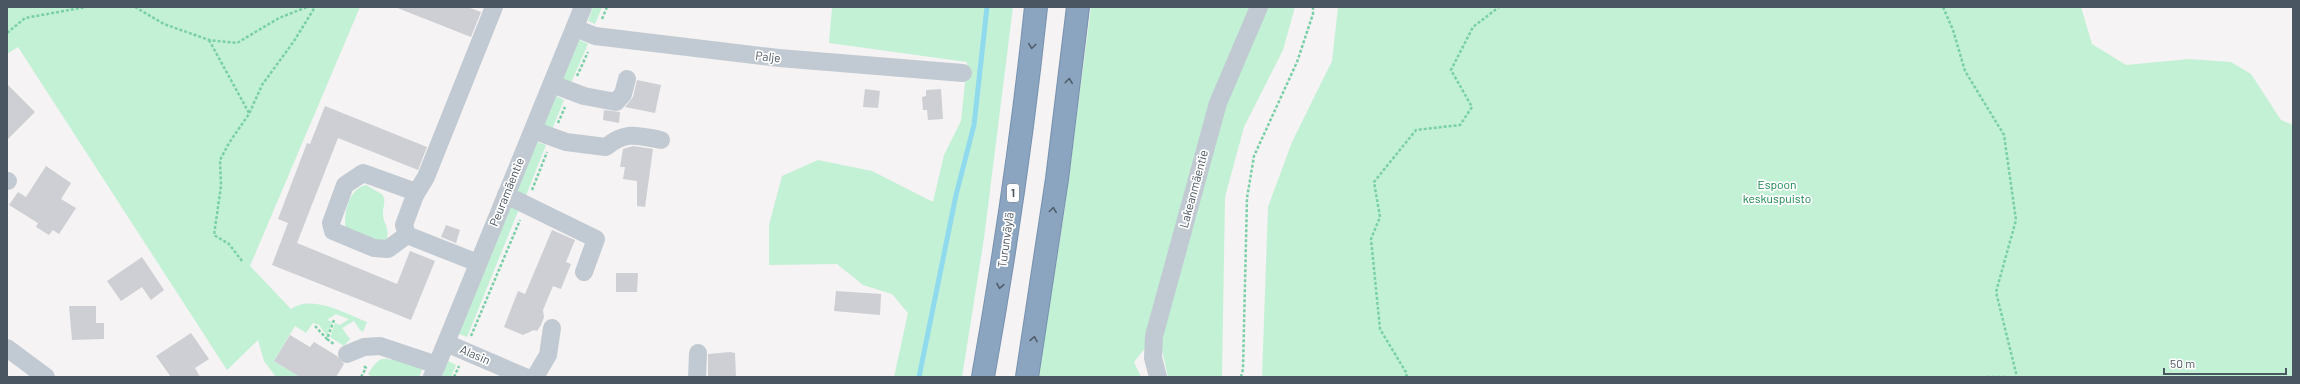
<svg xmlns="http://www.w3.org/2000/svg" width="2300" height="384" font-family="Barlow,sans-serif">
	<rect width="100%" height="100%" fill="#f5f3f3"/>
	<g fill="#c3f1d5">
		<path d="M7 7H360L250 266 291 309C312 294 346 314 367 322L363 332 360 330 354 321 342 328 350 339 344 346 330 337 335 323 340 325 349 319 336 314 327 320 332 322 327 336 319 325 313 323 306 333 295 326 274 361 300 377H276L264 361 258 340 227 370 18 47 7 54Z"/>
		<polygon points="593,7 602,7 595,24 588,21"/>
		<polygon points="832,7 1013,7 984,238 962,377 894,377 908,313 892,294 863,285 837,264 769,265 769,225 782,176 818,160 872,171 933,202 944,155 961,121 967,62 829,43"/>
		<polygon points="1091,7 1295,7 1283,50 1244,127 1225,197 1222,377 1168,377 1158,332 1134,362 1141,377 1038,377 1065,207"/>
		<polygon points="1338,7 2081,7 2092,44 2126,65 2189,59 2231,62 2251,74 2281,120 2293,125 2293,377 1262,377 1268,207 1292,142 1332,61"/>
		<polygon points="579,40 588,44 570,85 562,82"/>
		<polygon points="556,96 564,100 551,132 543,128"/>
		<polygon points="537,142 546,145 525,198 516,194"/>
		<path d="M366 185 383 195C386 204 383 205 383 214 383 224 390 226 387 239L375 242 346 231C343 215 348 189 366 185Z"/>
		<polygon points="511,206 519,209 467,337 459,334"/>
		<path d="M393 357 422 369 419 377H372L368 374C374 365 379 355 391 360Z"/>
		<polygon points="448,361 456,365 451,377 442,377"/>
	</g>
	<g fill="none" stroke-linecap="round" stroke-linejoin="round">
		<polyline stroke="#90daee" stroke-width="5" points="919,377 956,195 974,125 987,7"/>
	</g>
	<g fill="#cdcfd5">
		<polygon points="395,7 467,7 481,12 471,37"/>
		<polygon points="637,80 661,85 655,113 625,107 633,97"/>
		<polygon points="7,84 35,112 7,140"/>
		<polygon points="865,89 880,91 878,108 863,107"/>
		<polygon points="941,89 943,119 928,120 927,110 923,110 922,97 926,96 926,90"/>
		<polygon points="325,106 427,147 418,170 338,138 297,243 397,284 410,251 435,261 411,320 272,265 288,223 278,219 307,143 310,144"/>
		<polygon points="604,110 620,112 619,123 603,120"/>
		<polygon points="633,146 653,149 645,207 637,206 637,181 623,179 625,167 620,167 623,149"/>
		<polygon points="46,166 71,183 61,199 76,208 59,234 53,230 49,235 36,227 38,223 9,205 18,192 26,197"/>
		<polygon points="446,225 460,230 456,243 441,237"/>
		<polygon points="552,230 575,240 566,262 571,264 561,289 553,286 543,310 544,317 541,325 537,331 534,330 523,335 504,327 518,291 525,294"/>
		<polygon points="142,257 164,290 151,300 142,287 121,301 107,281"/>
		<polygon points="616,273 638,273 637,292 616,292"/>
		<polygon points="836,291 881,294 880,315 834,311"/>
		<polygon points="69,306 96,306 96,323 104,323 104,339 72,340"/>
		<polygon points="191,333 209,359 195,368 200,377 171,377 156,356"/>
		<polygon points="290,335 310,347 314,342 337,356 344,364 336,377 300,377 274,361"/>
		<polygon points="730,352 735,353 736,377 708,377 708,354"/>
	</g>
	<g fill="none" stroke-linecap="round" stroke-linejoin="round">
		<g stroke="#7690ad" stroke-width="24">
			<g id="highway">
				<path d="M983 377C1005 254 1023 131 1036 7"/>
				<polyline points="1027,377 1057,179 1078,7"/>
			</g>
		</g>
		<g stroke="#7ad0a6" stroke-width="2.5" stroke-dasharray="3 2" stroke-linecap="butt">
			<polyline points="135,7 164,24 209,40 237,43 279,18 307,7"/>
			<polyline points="1943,7 1953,30 1965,71 2004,135 2016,220 1996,292 2017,377"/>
			<polyline points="602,19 607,7"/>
			<polyline points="7,33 25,18 86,7"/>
			<polyline points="209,40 249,113"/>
			<polyline points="577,76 588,52"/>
			<polyline points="558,123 565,107"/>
			<polyline points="532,190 547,152"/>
			<polyline points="242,261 229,244 214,235 221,186 220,160 229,143 249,114 262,85 294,41 315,7"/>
			<polyline points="315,326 327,339 334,320"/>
			<polyline points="471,336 520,220"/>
			<polyline points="327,339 335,345"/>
			<polyline points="361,377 366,368 363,365"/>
			<polyline points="454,377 459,366"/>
			<polyline points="1241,377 1243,369 1247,198 1254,156 1297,62 1313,14 1313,7"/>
			<polyline points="1406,377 1407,374 1380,329 1371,239 1380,217 1374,182 1416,130 1460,125 1472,107 1451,70 1473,27 1499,7"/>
			<polyline points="1987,377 2005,377"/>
		</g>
		<g stroke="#c1cad2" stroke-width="18">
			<polyline points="575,28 595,36 779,58 963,73"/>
			<polyline points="552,84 584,96 616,102 623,94 627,79"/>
			<path d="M533 130 566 142 606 147C626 130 638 136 661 140"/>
			<polyline points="7,181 8,181"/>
			<polyline points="415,195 426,177 494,7"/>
			<polyline points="506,195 596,239 584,272"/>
			<polyline points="407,235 404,225 415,195 413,191 363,173 345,185 331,223 333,231 374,248 388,249 407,235 478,263"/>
			<polyline points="446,343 525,377"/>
			<polyline points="7,348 46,377"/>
			<polyline points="347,354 364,347 380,346 437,365"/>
			<polyline points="432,377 583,7"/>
			<polyline points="535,377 548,355 552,328"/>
			<polyline points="697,377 698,353"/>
			<polyline points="1158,377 1153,358 1154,336 1218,103 1259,7"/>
		</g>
		<use href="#highway" stroke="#8ba5c1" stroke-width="22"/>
	</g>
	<defs><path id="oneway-chevron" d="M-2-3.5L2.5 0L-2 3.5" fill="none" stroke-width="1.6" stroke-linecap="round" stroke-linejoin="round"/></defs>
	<g stroke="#505e6b">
		<use href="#oneway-chevron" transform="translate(1032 46) rotate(97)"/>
		<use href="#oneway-chevron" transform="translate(1069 81) rotate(-83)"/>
		<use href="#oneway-chevron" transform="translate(1053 210) rotate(-82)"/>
		<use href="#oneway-chevron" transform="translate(1000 286) rotate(100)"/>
		<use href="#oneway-chevron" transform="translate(1034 339) rotate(-80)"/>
	</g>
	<g text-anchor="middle" stroke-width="3.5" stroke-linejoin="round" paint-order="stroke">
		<rect fill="#fff" stroke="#808990" stroke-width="1" x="1007" y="184" width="12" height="18" rx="3"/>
		<g font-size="11" font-weight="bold" fill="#4a5661">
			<text x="1013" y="197">1</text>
		</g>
		<g font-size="12" fill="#4a5661" stroke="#fff">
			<text transform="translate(768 57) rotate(6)" y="4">Palje</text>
			<text transform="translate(1194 189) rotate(-75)" y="4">Lakeanmäentie</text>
			<text transform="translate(507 192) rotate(-68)" y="4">Peuramäentie</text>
			<text transform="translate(1006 240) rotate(-82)" y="4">Turunväylä</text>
			<text transform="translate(475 355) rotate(23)" y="4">Alasin</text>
		</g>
		<g font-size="12" fill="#17864f" stroke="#fff">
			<text x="1777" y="189">Espoon<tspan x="1777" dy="14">keskuspuisto</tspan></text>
		</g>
	</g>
	<rect width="2300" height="384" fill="none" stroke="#4a5661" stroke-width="16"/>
	<path d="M2164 368v6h122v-6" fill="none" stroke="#4a5661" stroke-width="2"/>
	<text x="2170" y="368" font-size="12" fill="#4a5661" stroke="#ffffff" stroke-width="3" paint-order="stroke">50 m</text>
</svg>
